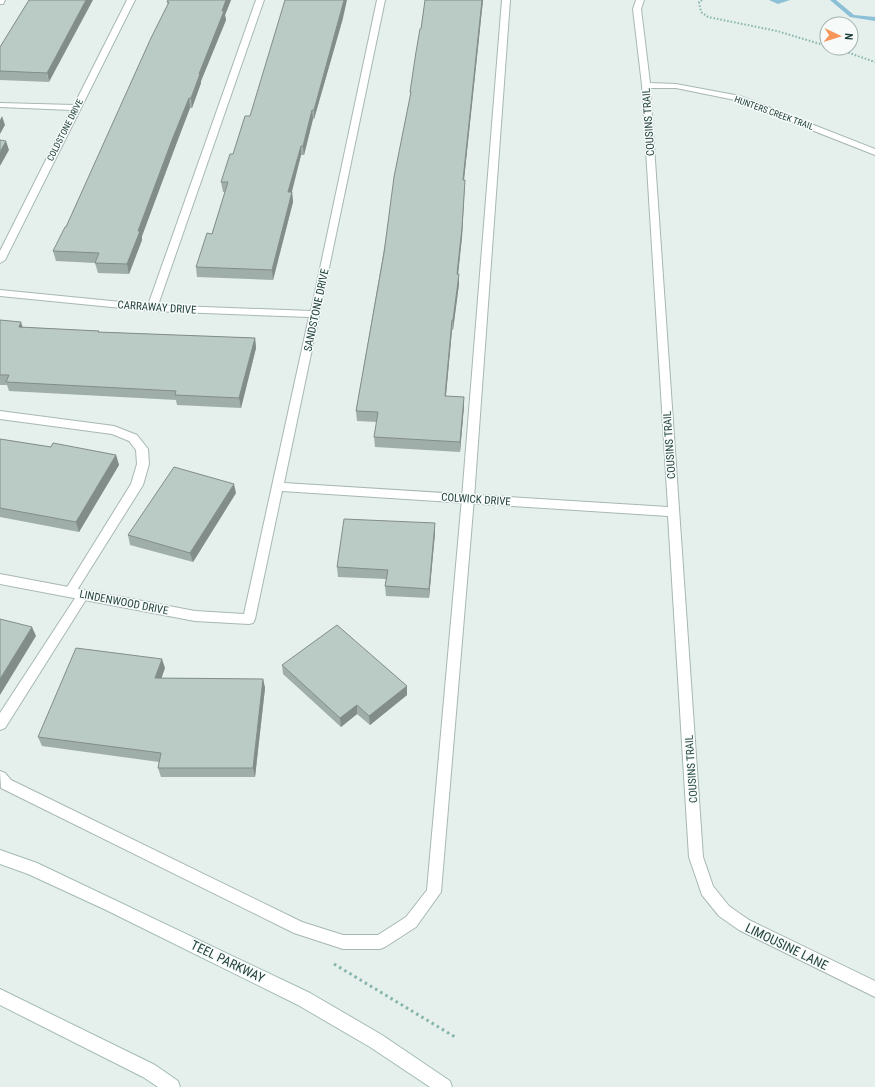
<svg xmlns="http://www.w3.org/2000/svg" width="875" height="1087" font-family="'Roboto Condensed',sans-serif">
	<rect width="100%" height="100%" fill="#e5efec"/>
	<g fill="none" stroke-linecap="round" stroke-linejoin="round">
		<g fill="#8bc0d6" fill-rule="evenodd">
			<polygon points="769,0 790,0 778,4"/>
			<polygon points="830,0 836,0 854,15 875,17 875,21 850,17"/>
		</g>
		<g stroke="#a7b8b4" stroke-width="2">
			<g id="lane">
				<polygon points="0,0 5,0 3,4 0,4"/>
				<polygon points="256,0 264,0 157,308 152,311 148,310 147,308"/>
				<polygon points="502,0 510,0 474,498 441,892 416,927 385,947 380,949 343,949 294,933 1,788 0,771 5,773 11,780 302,922 343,935 378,935 406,917 427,890 462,498"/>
				<polygon points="0,411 114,426 137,435 148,449 149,464 143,485 74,595 70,597 66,595 64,592 131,484 137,464 136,450 129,441 112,434 0,419"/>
				<polygon points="83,590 87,592 89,595 87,598 5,728 0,730 0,713 79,592"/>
			</g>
		</g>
		<g stroke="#a7b8b4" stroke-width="2">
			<g id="street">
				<polygon points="127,0 135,0 5,260 0,263 0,251 71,110 0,107 0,103 74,105"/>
				<polygon points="377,0 385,0 284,483 668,507 642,85 633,9 636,0 644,0 641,9 650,83 676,84 740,96 875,149 875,155 735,100 676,88 650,88 703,857 713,886 729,906 749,920 875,981 875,997 739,930 719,916 702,895 689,857 668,516 282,491 255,619 253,623 249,624 195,621 0,584 0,574 195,611 244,614 309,317 152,311 0,296 0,290 152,305 311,311"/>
			</g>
		</g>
		<g stroke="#a2bbb6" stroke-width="2">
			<g id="secondary">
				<polygon points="0,850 37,863 310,993 382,1035 450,1081 452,1087 430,1087 370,1047 298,1005 104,909 28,874 0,864"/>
				<polygon points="0,989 155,1065 178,1081 180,1087 158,1087 143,1077 0,1005"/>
			</g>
		</g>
		<g stroke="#84b4ab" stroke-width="2" stroke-dasharray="1.5 2" stroke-linecap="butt">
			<polyline points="702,0 699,2 701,12 708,17 777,31 827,46"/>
			<polyline points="835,48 875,62"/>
		</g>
		<polyline stroke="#84b4ab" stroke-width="3" stroke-dasharray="2.5 3.5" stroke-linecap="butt" points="334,964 455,1037"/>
		<use href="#lane" fill="#fff" fill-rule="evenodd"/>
		<use href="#street" fill="#fff" fill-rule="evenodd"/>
		<use href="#secondary" fill="#fff" fill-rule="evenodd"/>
	</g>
	<g fill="#a0aea9">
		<polygon points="29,0 49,82 0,80 0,47"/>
		<polygon points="168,0 231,0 225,15 226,20 201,81 201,83 192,108 190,108 174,150 142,236 142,240 129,274 98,273 95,263 56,261 53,251 66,227 168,5 167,2"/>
		<polygon points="425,0 483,0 464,180 464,189 462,237 458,274 459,284 453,330 452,330 446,396 464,406 460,452 375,447 374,437 377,422 357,421 356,411 410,99 410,92 421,29"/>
		<polygon points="343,18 314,119 313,119 304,155 301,155 292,192 293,202 273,280 197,277 196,267 212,234 225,192 223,192 221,182 250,116"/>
		<polygon points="0,320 23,327 99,331 99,332 255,338 256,348 241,408 177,405 176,400 9,391 7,385 0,385"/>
		<polygon points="0,439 51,447 116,455 119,465 79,532 0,517"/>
		<polygon points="236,493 193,562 130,545 128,535"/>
		<polygon points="435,533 429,598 386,596 385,586 386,579 338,577 337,567"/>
		<polygon points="282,665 407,686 407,695 370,725 357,714 341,727 283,674"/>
		<polygon points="165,668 161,678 263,679 265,688 255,777 161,777 158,768 159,762 42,746 38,737"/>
	</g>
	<g fill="#828d8a">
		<polygon points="86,0 93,0 49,82 47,73"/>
		<polygon points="226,0 231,0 225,15 226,20 201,81 201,83 192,108 191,98 199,74"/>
		<polygon points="344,0 347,0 343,18 314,119 314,110"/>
		<polygon points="482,0 483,0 463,189 463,180"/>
		<polygon points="189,98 190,108 174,150 142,236 142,240 129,274 127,264 138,231 172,140"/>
		<polygon points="312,110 313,119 304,155 303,146"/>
		<polygon points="2,116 5,125 0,134 0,120"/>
		<polygon points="6,141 9,150 0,166 0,152"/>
		<polygon points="301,146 301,155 289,202 288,192"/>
		<polygon points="465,180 462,237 457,284 457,274"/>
		<polygon points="292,192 293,202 273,280 272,270"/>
		<polygon points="459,274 459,284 453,330 453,320"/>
		<polygon points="452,320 452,330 445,405 445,396"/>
		<polygon points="21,322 24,331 19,327"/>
		<polygon points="255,338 256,348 241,408 239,398"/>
		<polygon points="464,397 464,406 460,452 460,442"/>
		<polygon points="116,455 119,465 79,532 76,522"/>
		<polygon points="234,484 236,493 193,562 190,553"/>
		<polygon points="435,523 435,533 429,598 429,589"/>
		<polygon points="32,627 36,636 0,695 0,679"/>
		<polygon points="162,659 165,668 158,688 155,678"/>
		<polygon points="263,679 265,688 255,777 253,768"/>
		<polygon points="407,686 407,695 370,725 369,716"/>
		<polygon points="357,705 357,714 341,727 340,718"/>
	</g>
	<g fill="#bacac5" stroke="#828d8a">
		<polygon points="29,0 86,0 47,73 0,71 0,47"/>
		<polygon points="168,0 226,0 222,11 224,11 199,74 200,74 191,98 189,98 172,140 138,231 140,231 127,264 95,263 99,253 53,251 65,227 66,227 151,38 169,2 167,2"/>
		<polygon points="285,0 344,0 314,110 312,110 303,146 301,146 288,192 292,192 272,270 196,267 207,233 212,234 228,182 221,182 230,154 233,154 245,116 250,116"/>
		<polygon points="425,0 482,0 463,180 465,180 462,228 457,274 459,274 453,320 452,320 445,396 464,397 460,442 374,437 378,412 356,411 384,253 394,177 411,92 410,92 416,52 420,29 421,29"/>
		<polygon points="0,140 6,141 0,152"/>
		<polygon points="0,320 21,322 19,327 99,331 98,332 255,338 239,398 175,395 176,391 6,382 9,375 0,375"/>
		<polygon points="0,439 51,447 53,443 116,455 76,522 0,508"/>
		<polygon points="174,467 234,484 190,553 128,535"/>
		<polygon points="344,519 435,523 429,589 385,586 388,570 337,567"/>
		<polygon points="0,619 32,627 0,679"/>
		<polygon points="337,625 407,686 369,716 357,705 340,718 282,665"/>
		<polygon points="76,648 162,659 155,678 263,679 253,768 158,768 161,753 38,737"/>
	</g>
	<g text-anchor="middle" stroke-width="3" stroke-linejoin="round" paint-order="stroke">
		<g font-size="9" fill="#23423e" stroke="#f6fbf9">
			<text transform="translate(774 113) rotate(20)" y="3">HUNTERS CREEK TRAIL</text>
			<text transform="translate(65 130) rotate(-63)" y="3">COLDSTONE DRIVE</text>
		</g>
		<g font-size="11" fill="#23423e" stroke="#f6fbf9">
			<text transform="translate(648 122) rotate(-94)" y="4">COUSINS TRAIL</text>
			<text transform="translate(157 307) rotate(4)" y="4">CARRAWAY DRIVE</text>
			<text transform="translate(316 310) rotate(-78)" y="4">SANDSTONE DRIVE</text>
			<text transform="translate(669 445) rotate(-94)" y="4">COUSINS TRAIL</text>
			<text transform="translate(476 499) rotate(4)" y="4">COLWICK DRIVE</text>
			<text transform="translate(124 602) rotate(11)" y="4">LINDENWOOD DRIVE</text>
			<text transform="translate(691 769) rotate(-94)" y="4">COUSINS TRAIL</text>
		</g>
		<g font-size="13" fill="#23423e" stroke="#f6fbf9">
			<text transform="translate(787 946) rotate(26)" y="5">LIMOUSINE LANE</text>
			<text transform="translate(228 961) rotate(26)" y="5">TEEL PARKWAY</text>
		</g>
	</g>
	<g transform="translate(839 36) rotate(94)"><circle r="19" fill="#f6fbf9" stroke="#a2b1ae"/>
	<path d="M0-3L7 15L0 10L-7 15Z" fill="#f89559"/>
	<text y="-6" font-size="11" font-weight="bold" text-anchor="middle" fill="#23423e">N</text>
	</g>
</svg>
